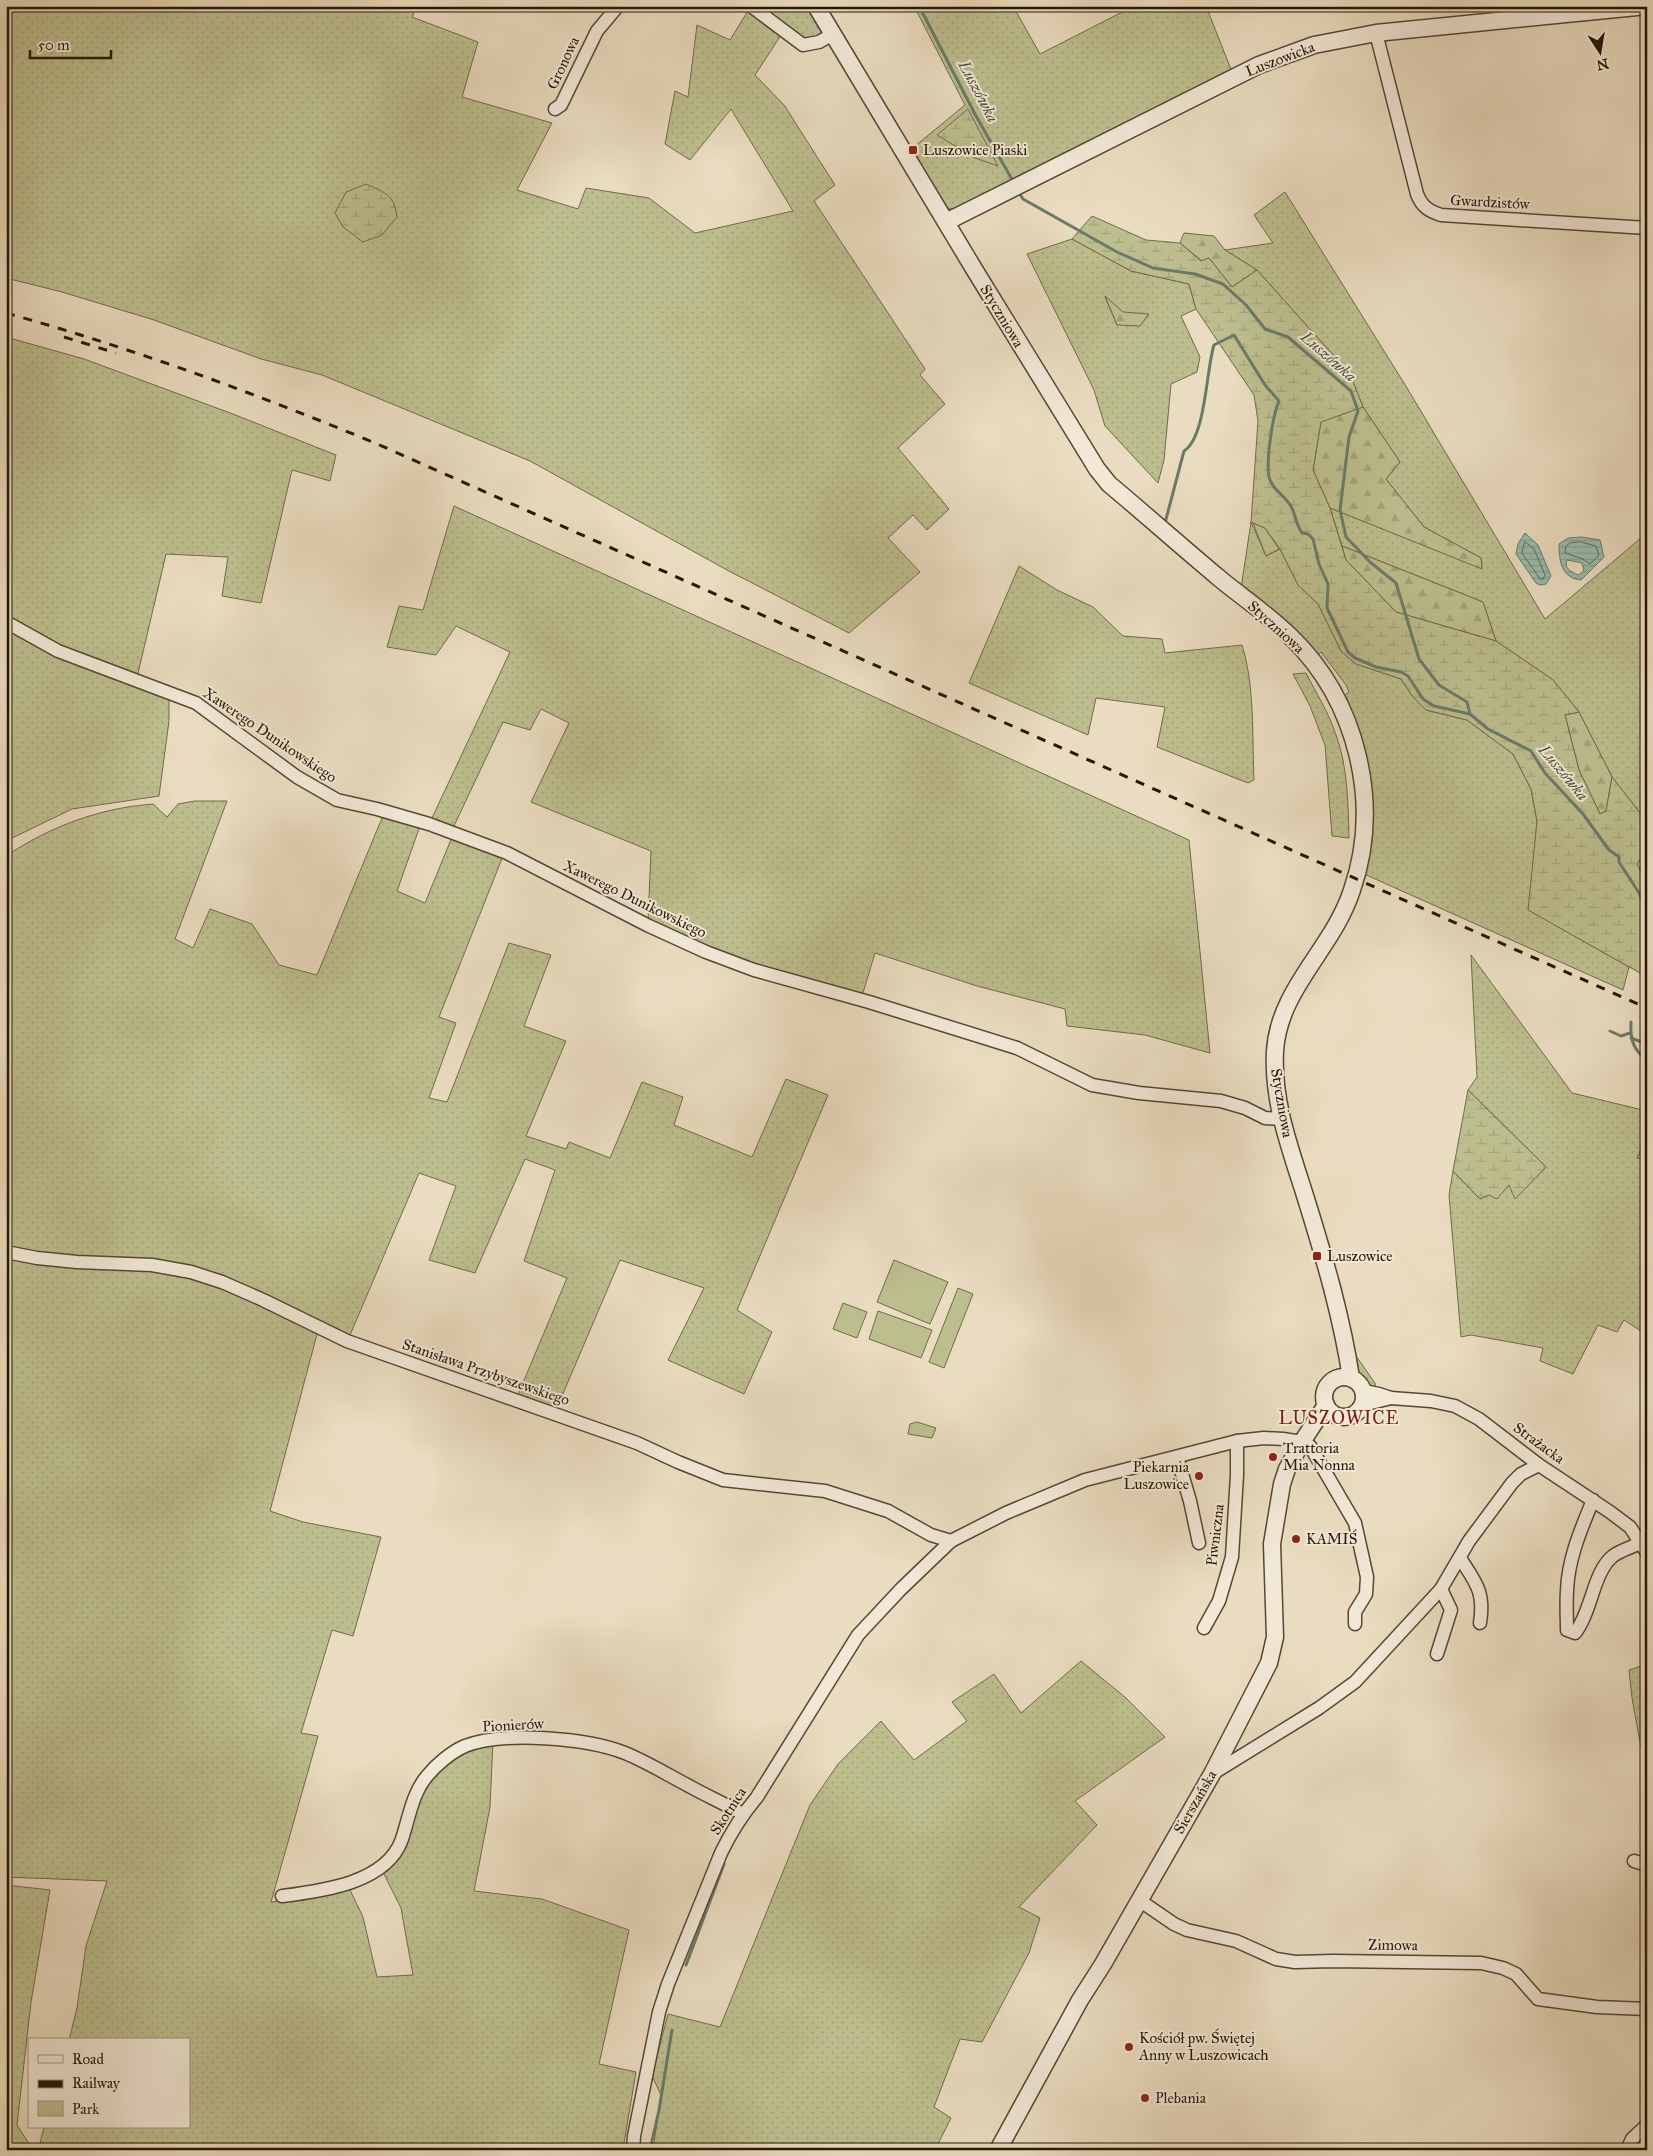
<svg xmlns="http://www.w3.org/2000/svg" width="1653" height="2156" font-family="'IM FELL Great Primer',serif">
	<defs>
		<pattern id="grass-dots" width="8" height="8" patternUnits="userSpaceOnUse" patternTransform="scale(1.25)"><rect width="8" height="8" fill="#bdbe8e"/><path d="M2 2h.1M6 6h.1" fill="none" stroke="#a2a379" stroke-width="1.8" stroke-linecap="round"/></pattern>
		<pattern id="forest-firs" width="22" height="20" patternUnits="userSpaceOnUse" patternTransform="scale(1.25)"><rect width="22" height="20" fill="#bdbe8e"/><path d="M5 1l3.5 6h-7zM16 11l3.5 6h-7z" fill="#a2a379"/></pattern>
		<pattern id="wetland-marsh" width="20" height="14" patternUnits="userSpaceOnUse" patternTransform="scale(1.25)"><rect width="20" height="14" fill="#bdbe8e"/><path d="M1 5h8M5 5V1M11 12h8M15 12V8" fill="none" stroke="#a2a379"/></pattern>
		<pattern id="water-rules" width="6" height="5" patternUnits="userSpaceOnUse" patternTransform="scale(1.25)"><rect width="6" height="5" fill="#98bcad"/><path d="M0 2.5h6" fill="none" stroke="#83a193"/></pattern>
	</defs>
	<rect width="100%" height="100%" fill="#eadcc0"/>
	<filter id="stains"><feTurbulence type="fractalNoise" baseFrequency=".004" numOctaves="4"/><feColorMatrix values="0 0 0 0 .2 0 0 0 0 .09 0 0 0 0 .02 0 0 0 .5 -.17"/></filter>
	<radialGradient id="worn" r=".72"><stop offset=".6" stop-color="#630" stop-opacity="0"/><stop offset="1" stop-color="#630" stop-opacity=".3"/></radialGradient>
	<g fill="url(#grass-dots)" stroke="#716a49" fill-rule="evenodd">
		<polygon points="6,6 417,6 412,17 478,42 462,97 552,123 517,190 578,209 586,188 649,198 695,233 793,211 731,109 690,160 665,144 675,91 688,97 697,25 730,40 751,6 807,6 823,33 815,40 806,39 787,26 755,75 784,105 835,185 814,201 925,369 920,375 945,404 898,448 949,509 927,530 913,515 888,538 920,572 849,633 727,570 530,461 322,375 261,359 154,320 62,292 6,278"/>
		<polygon points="914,6 1013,6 1040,54 1134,6 1206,6 1232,72 959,207 951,209 945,207 917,159 918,154 915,146 965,105"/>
		<polygon points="1285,192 1407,388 1545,619 1647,533 1647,822 1612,777 1579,712 1553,680 1496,641 1483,602 1342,546 1330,508 1482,568 1481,558 1424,527 1386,479 1400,462 1363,407 1350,374 1257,270 1225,250 1273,243 1254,215"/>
		<path d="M1072 239 1131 271 1189 284 1196 309 1181 316 1200 357 1197 372 1171 384 1164 460 1158 483 1105 426 1094 390 1027 254ZM1105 297 1123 312 1117 325Z"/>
		<polygon points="6,337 84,359 233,414 336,455 330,481 292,470 261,603 222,596 228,557 166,554 136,682 169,694 169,721 159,796 72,809 6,841"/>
		<polygon points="454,506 1189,840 1210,1053 1145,1035 1067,1026 1065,1009 977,986 875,953 862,996 759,967 704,945 648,920 651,851 531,802 569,723 541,709 530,730 503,722 453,828 431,820 510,652 456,626 436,655 387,647 399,606 423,610"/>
		<polygon points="1251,522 1266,556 1280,549 1298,585 1318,604 1341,651 1356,664 1401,679 1413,697 1426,710 1467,720 1513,754 1531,789 1537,821 1529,910 1629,967 1623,990 1364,874 1359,736 1344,696 1349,692 1346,685 1321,652 1317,656 1241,588"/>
		<path d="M1019 566 1057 590 1093 607 1123 636 1162 639 1165 653 1242 645C1255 687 1252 736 1254 780L1248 783 1157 747 1165 707 1096 698 1088 735 969 683Z"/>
		<path d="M1306 673C1316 693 1329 713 1336 735 1348 767 1348 804 1349 838L1332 836 1325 745 1310 706 1293 674Z"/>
		<path d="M195 801H227L175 939 193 948 210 909 252 924 279 965 317 975 382 818 420 826 397 891 425 903 452 837 503 856 439 1017 456 1023 429 1098 447 1102 509 943 551 955 524 1026 566 1041 526 1136 566 1149 569 1142 610 1158 642 1082 683 1097 674 1125 752 1157 786 1079 828 1095 737 1310 772 1332 744 1394 668 1360 704 1288 620 1260 556 1410 517 1397 567 1278 524 1261 555 1170 525 1159 475 1273 429 1260 456 1186 419 1173 350 1335 320 1323 270 1511 303 1522 381 1537 353 1636 332 1630 301 1733 318 1736 271 1902 328 1895 349 1888 363 1917 377 1977 413 1975 401 1908 383 1872C404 1826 420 1774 466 1748 474 1744 485 1743 493 1741L490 1807 474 1891 542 1899 629 1930 599 2064 636 2072 623 2149 553 2144 429 2145 428 2150H42L40 2143 44 2127H189V2040H69L77 2008 86 1946 107 1881 6 1877V856C51 826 100 808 153 804L167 817 178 804Z"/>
		<polygon points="1471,955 1572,1093 1647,1111 1647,1137 1637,1158 1647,1159 1647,1335 1624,1320 1617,1332 1598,1325 1573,1374 1540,1361 1543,1348 1471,1335 1461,1337 1449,1195 1453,1171 1480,1199 1546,1167 1468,1090 1477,1077"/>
		<path d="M1353 1356H1356L1375 1383 1376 1390C1355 1382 1356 1377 1353 1356Z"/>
		<polygon points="1081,1661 1126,1698 1165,1737 1075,1801 1097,1825 1019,1907 1040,1918 1029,1953 982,2042 960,2039 934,2107 951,2118 935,2150 653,2150 661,2095 652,2076 668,2014 720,2027 810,1805 838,1764 881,1721 914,1760 967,1721 952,1702 994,1674 1021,1713"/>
		<polygon points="1647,1664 1647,1751 1642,1753 1632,1698 1629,1670"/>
		<polygon points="6,1885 50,1890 31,2002 17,2125 33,2150 6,2150"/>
	</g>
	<g fill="url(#forest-firs)" stroke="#716a49">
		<polygon points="1184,233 1214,236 1225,250 1257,270 1232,287 1209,258 1202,261 1180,243"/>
		<polygon points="1105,296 1123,312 1149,314 1140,326 1117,325"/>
		<polygon points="1363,407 1400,462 1386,479 1424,527 1481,558 1482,569 1330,508 1313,470 1321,421"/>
		<polygon points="1253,523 1265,528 1279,549 1266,556"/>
		<polygon points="1342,546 1483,602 1496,641 1396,612 1346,560"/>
		<polygon points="1579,712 1612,777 1606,811 1600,814 1579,770 1565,715"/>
		<polygon points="1647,849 1647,879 1643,876 1637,864"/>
	</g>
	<g fill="url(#wetland-marsh)" stroke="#716a49">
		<polygon points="968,109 998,166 975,158 937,135"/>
		<path d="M366 184C385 193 394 194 397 217L382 235 363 242 343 227 335 213 346 192Z"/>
		<polygon points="1092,216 1146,240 1180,243 1201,261 1209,258 1232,287 1257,270 1350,374 1363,407 1321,422 1313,470 1330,508 1346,560 1396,612 1496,641 1553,680 1579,712 1565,715 1579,770 1600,814 1606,811 1612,777 1647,822 1647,849 1637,864 1643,876 1647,879 1647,977 1528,910 1537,821 1531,789 1513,754 1467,720 1426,710 1413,697 1401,679 1356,664 1341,651 1318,604 1298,585 1280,549 1265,528 1251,522 1258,421 1254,395 1196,309 1189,284 1131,271 1072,239"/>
		<polygon points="1468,1090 1546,1167 1515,1199 1509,1185 1497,1199 1489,1195 1480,1199 1453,1171"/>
		<polygon points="1647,1137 1647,1159 1637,1158"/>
	</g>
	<g fill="#bdbe8e" stroke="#716a49">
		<polygon points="894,1260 948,1282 930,1324 877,1302"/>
		<polygon points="958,1288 973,1294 944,1368 929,1362"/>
		<polygon points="843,1303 867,1312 857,1338 833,1329"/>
		<polygon points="878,1311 932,1330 921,1358 869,1339"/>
		<polygon points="917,1422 936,1428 932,1438 908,1434 910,1424"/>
	</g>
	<g fill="url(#water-rules)" stroke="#6a7a69" fill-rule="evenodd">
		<polygon points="1525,533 1538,545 1551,576 1546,584 1540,585 1536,583 1516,554 1518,544"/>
		<path d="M1581 537 1600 540 1604 557 1581 580C1561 578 1559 561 1559 544L1568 538ZM1567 560 1582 563 1584 571 1578 575C1571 571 1564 569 1567 560Z"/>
	</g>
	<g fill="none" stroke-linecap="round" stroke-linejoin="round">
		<g stroke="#5e6a58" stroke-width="1">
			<polygon points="1525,542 1534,549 1545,575 1543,579 1540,579 1522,553"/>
			<polygon points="1581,542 1596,546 1599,555 1590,564 1583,559 1565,553 1566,546 1570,543"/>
		</g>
		<g stroke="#6a7a69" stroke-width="3">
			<polyline points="919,6 976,116 1014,183"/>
			<polyline points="1018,191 1023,199 1117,252 1153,268 1195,274 1223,284 1246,305 1265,329 1288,337 1351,391 1358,411 1349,437 1340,510 1346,537 1370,562 1396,583 1419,659 1439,685 1467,702 1470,714 1488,729 1531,751 1545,773 1583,814 1609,850 1619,857 1619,862 1639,893 1647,912"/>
			<path d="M1165 523 1184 451C1206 437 1206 370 1214 345L1234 335 1265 385 1279 401C1272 417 1266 462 1269 477 1272 490 1287 497 1292 508 1296 517 1296 525 1302 533L1308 534 1313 539 1319 564 1328 584 1327 608 1348 652 1355 658 1376 667 1401 672 1408 676 1423 699 1434 706 1470 714"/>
			<path d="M1631 1022C1630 1039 1633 1050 1647 1060"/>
			<polyline points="1610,1031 1621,1036 1630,1033"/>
			<polyline points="1631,1038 1647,1044"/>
			<polyline points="686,1965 724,1864"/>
			<polyline points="650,2150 659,2110 672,2030"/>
		</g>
		<g stroke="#564833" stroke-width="15">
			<g id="minor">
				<polyline points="751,6 803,45 819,42 833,34"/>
				<path d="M1376 33 1417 194C1422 207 1429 211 1441 215L1647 228"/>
				<polyline points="555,109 561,105 597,31 618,6"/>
				<polyline points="6,622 58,651 196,703 297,777 337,800 377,809 429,824 507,853 649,926 706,952 754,970 869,1002 1017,1048 1092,1085 1139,1093 1221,1101 1245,1108 1265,1118 1282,1119"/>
				<polyline points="6,1252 37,1258 77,1262 152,1265 191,1272 222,1282 263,1300 347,1341 637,1443 678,1462 723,1480 825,1491 888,1511 931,1535 951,1541"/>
				<polyline points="1364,1391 1379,1394 1391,1398 1431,1401 1455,1406 1479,1419 1539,1465 1610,1512 1630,1527 1647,1553"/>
				<polyline points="1363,1405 1391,1398"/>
				<polyline points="1177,1457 1190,1501 1199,1543"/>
				<path d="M1593 1500C1581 1529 1568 1559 1567 1591 1566 1604 1567 1617 1567 1630L1575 1633C1592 1611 1593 1572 1613 1556 1621 1550 1633 1547 1642 1542"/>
				<path d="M1460 1558C1476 1583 1485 1592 1480 1623"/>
				<polyline points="1204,1628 1219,1601 1232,1557 1237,1475 1237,1441"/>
				<polyline points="1437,1654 1451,1610 1441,1589"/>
				<polyline points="1212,1774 1319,1708 1355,1682 1441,1589 1469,1541 1512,1483 1521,1474 1539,1465"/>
				<polyline points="1634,1861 1647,1865"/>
				<path d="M282 1896C322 1891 387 1883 402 1839 409 1818 412 1794 427 1776 436 1765 451 1752 465 1746 503 1731 587 1738 625 1753 647 1762 668 1775 689 1786 707 1796 725 1804 743 1814"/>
				<polyline points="1139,1900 1174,1924 1187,1930 1236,1941 1276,1959 1295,1962 1333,1961 1481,1963 1503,1968 1516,1974 1538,1999 1597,2007 1647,2009"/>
				<path d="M633 2150 634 2136 659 2012 668 1984 721 1853C731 1832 742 1815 757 1797L858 1635 901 1589 951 1541 1006 1513 1085 1480 1237 1441 1264 1438 1283 1439 1302 1442 1310 1446 1355 1523 1367 1577 1366 1594 1355 1612V1624"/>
				<polyline points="1627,2150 1632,2139 1647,2125"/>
			</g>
		</g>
		<g stroke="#564833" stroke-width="19">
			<g id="tertiary">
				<path d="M816 6 974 269 1097 469 1109 484C1146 515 1182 547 1219 578 1243 598 1269 615 1291 637 1357 701 1382 803 1352 890 1333 949 1279 988 1275 1051 1272 1104 1292 1153 1307 1202 1325 1260 1342 1318 1351 1378"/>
				<polyline points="946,222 1259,65 1314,45 1376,33 1647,6"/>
				<circle cx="1344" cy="1397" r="20"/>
				<polyline points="998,2150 1080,2000 1103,1964 1212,1774 1269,1663 1275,1637 1272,1544 1282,1484 1287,1469 1302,1442 1326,1405"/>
			</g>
		</g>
		<use href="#minor" stroke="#f1e8d6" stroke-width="12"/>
		<use href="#tertiary" stroke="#f1e8d6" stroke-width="16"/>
		<g stroke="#251704" stroke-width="3" stroke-dasharray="9 9" stroke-linecap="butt">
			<path d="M6 313C132 348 254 393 375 443L1647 1008"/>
			<polyline points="64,337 116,353"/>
		</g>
	</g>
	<g fill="#8f2418" stroke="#f1e8d6" stroke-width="2">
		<rect x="908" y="145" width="10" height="10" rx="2.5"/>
		<rect x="1312" y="1251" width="10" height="10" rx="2.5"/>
		<circle cx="1273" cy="1457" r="5"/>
		<circle cx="1199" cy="1476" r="5"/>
		<circle cx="1296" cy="1539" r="5"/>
		<circle cx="1129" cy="2047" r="5"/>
		<circle cx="1145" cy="2098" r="5"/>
	</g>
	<g text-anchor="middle" stroke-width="4" stroke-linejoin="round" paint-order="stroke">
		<g font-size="15" fill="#251704" stroke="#f1e8d6">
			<text transform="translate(1280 59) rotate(-21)" y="5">Luszowicka</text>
			<text transform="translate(563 63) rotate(-65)" y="5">Gronowa</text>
			<text transform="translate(1490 202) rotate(3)" y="5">Gwardzistów</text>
			<text transform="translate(1002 316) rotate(59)" y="5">Styczniowa</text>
			<text transform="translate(1276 627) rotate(42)" y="5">Styczniowa</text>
			<text transform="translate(270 735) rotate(34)" y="5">Xawerego Dunikowskiego</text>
			<text transform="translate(635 899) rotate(26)" y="5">Xawerego Dunikowskiego</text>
			<text transform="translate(1282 1103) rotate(80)" y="5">Styczniowa</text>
			<text transform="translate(486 1372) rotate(19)" y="5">Stanisława Przybyszewskiego</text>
			<text transform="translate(1539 1443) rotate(36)" y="5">Strażacka</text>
			<text transform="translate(1215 1535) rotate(-83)" y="5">Piwniczna</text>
			<text transform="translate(513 1725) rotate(-3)" y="5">Pionierów</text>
			<text transform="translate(1195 1802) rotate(-60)" y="5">Sierszańska</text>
			<text transform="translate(728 1811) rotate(-57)" y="5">Skotnica</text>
			<text transform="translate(1393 1945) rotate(1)" y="5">Zimowa</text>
		</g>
		<g font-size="15" fill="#251704" stroke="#f1e8d6" text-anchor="start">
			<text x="923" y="155">Luszowice Piaski</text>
			<text x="1327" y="1261">Luszowice</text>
			<text x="1283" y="1453">Trattoria<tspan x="1283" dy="17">Mia Nonna</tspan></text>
			<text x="1189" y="1472" text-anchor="end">Piekarnia<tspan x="1189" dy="17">Luszowice</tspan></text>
			<text x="1306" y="1544">KAMIŚ</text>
			<text x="1139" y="2043">Kościół pw. Świętej<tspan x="1139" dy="17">Anny w Luszowicach</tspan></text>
			<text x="1155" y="2103">Plebania</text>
		</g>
		<g font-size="16" font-style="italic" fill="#4d513f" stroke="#f1e8d6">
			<text transform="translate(979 91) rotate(62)" y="6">Luszówka</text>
			<text transform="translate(1329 356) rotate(41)" y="6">Luszówka</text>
			<text transform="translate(1564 772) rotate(50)" y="6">Luszówka</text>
		</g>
		<g font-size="18" letter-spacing="1" fill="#7a1f14" stroke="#f1e8d6">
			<text x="1339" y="1424">LUSZOWICE</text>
		</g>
	</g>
	<rect width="1653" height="2156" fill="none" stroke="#eadcc0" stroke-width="25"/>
	<rect x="8" y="8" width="1638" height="2141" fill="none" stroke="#251704" stroke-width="2.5"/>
	<rect x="12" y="12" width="1628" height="2131" fill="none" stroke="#251704"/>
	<rect x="28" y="2038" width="162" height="90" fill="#f1e8d6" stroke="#9f9482"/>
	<rect x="38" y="2055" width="25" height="8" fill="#f1e8d6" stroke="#9f9482"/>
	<text x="72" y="2064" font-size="15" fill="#251704">Road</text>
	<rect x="38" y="2080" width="25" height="8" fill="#251704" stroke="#9f9482"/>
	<text x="72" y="2088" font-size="15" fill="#251704">Railway</text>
	<rect x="38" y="2101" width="25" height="15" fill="#bdbe8e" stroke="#9f9482"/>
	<text x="72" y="2114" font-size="15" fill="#251704">Park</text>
	<g transform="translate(1600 52) rotate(168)" stroke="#f1e8d6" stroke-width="4" paint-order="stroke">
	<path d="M0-4L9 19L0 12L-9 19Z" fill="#251704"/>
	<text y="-8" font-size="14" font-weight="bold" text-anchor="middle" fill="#251704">N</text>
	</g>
	<path d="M30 50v8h81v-8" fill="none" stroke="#251704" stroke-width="2.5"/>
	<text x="38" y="50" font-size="15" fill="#251704" stroke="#f1e8d6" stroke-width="4" paint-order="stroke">50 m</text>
	<rect width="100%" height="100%" filter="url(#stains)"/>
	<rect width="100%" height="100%" fill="url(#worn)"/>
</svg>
